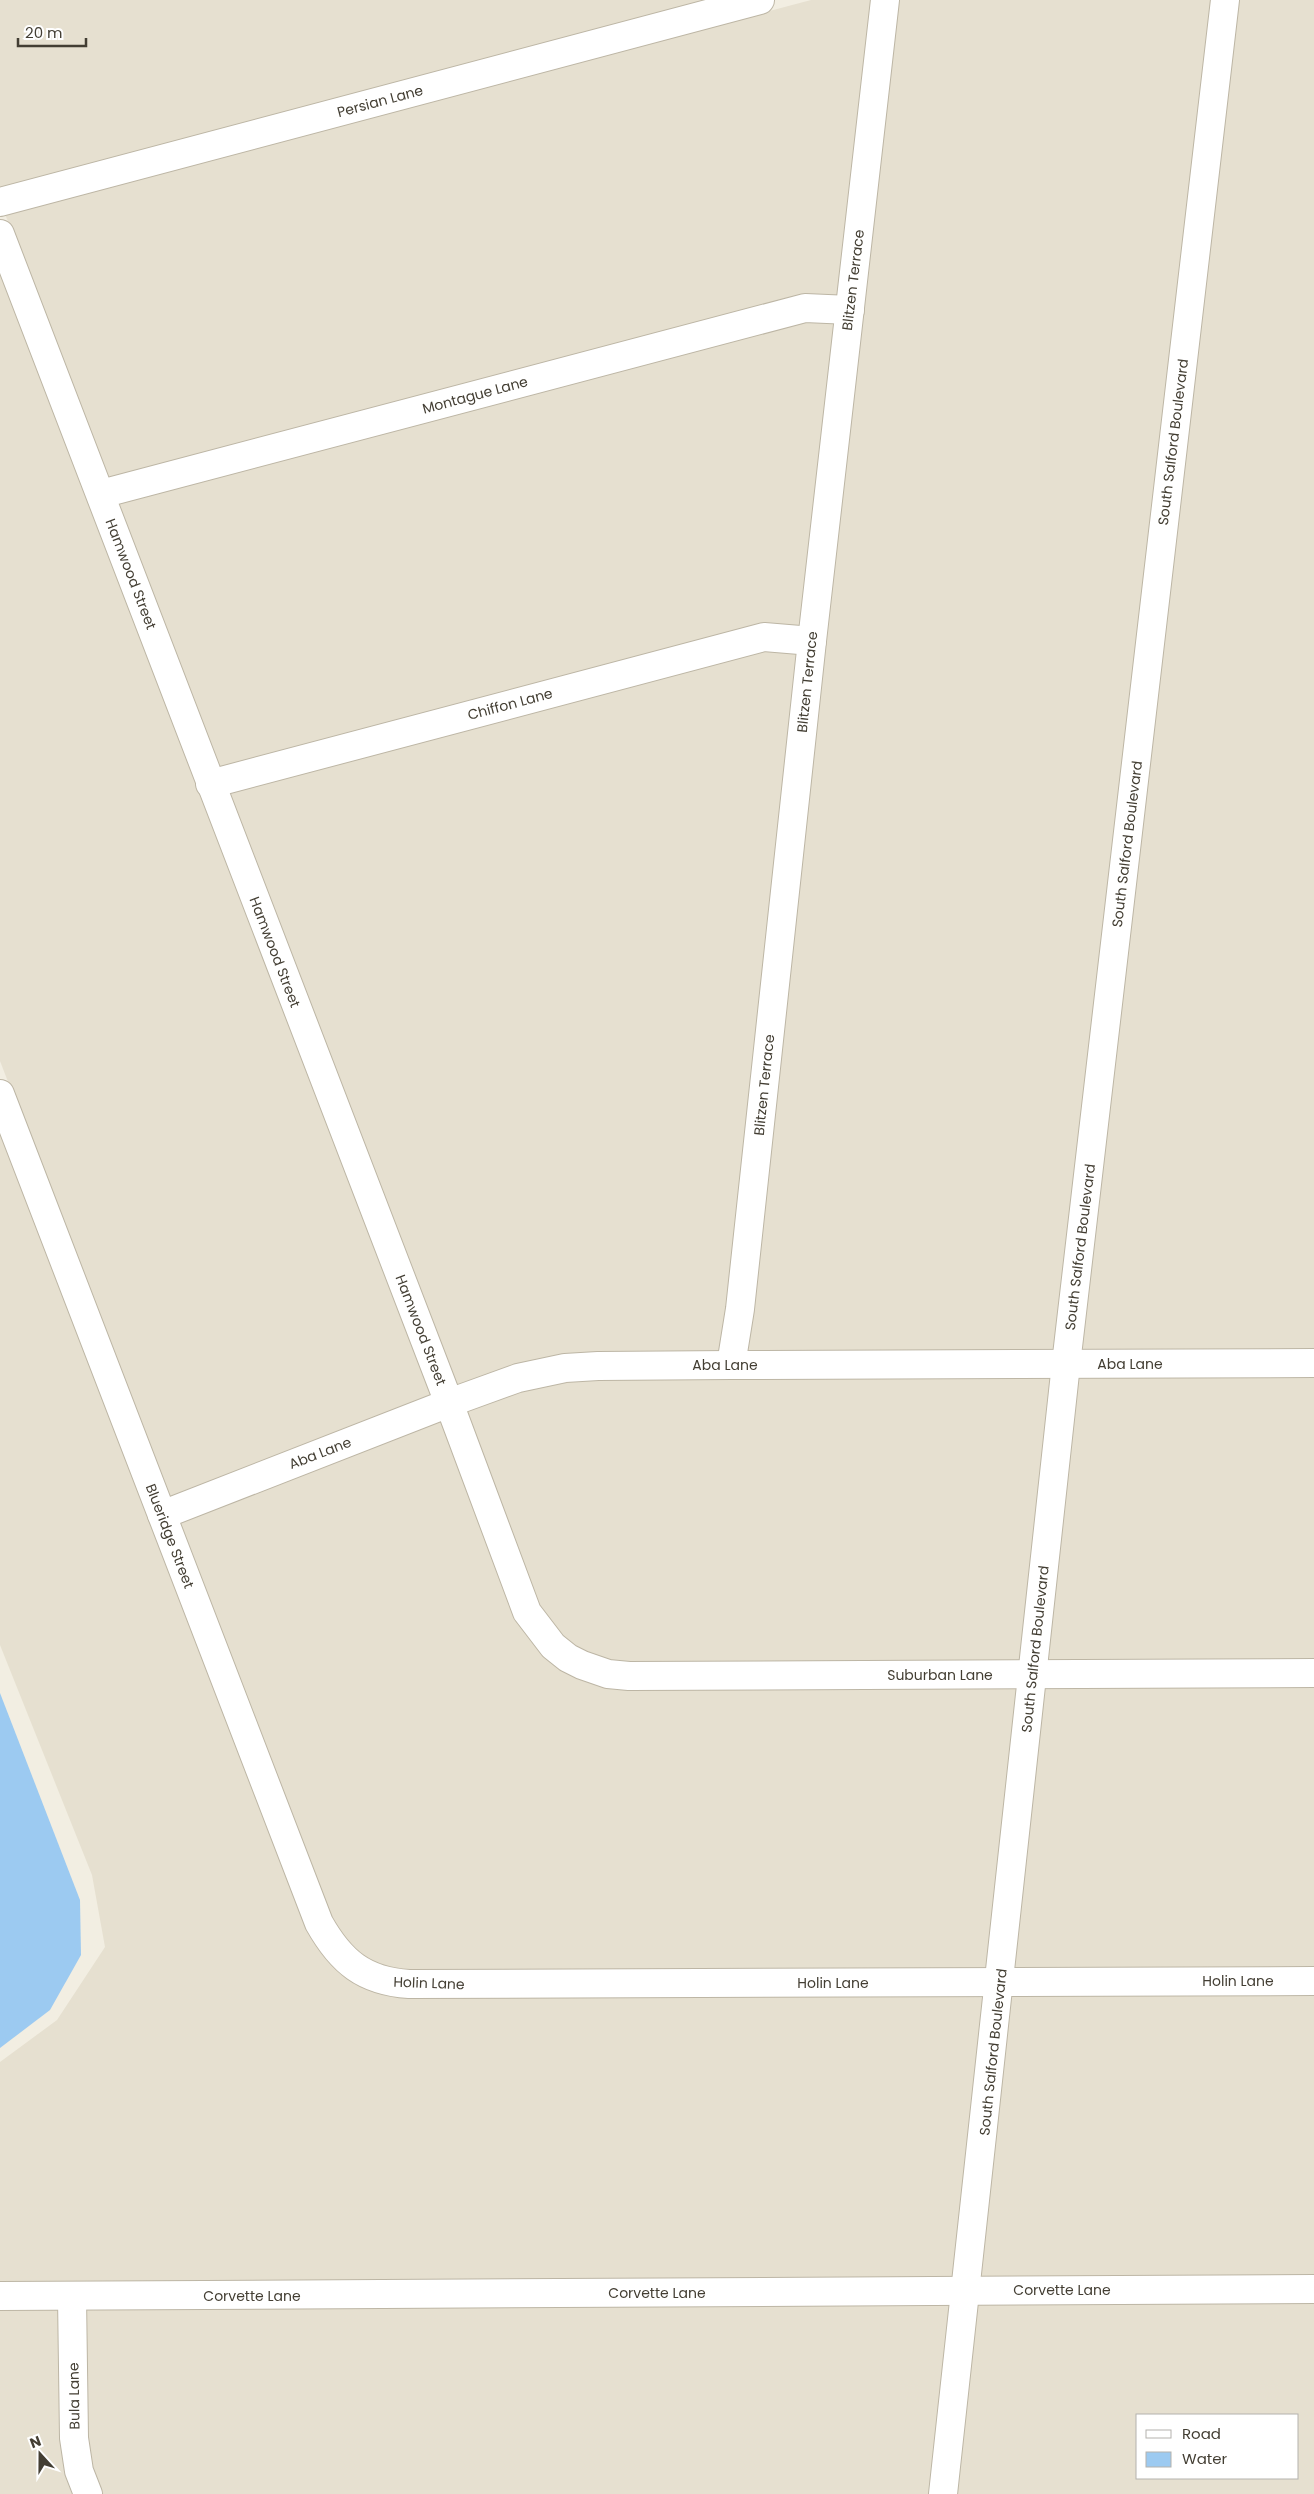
<svg xmlns="http://www.w3.org/2000/svg" width="1314" height="2494" font-family="Poppins,sans-serif">
	<rect width="100%" height="100%" fill="#f2eee2"/>
	<g fill="#e6e0d0" fill-rule="evenodd">
		<polygon points="0,0 709,0 0,188"/>
		<polygon points="811,0 873,0 839,297 107,479 5,214"/>
		<polygon points="898,0 1213,0 1056,1351 745,1351"/>
		<polygon points="1237,0 1314,0 1314,1350 1080,1351"/>
		<polygon points="0,267 433,1395 169,1499 0,1061"/>
		<polygon points="807,321 836,322 801,627 217,769 117,504"/>
		<polygon points="766,650 798,652 728,1306 721,1352 562,1356 514,1366 455,1387 226,793"/>
		<polygon points="0,1127 308,1927 321,1952 340,1974 359,1986 392,1996 409,1997 987,1995 956,2278 0,2283 0,2062 57,2020 105,1947 92,1875 0,1645"/>
		<polygon points="1314,1376 1314,1660 1046,1661 1077,1377"/>
		<polygon points="731,1377 740,1380 741,1377 1053,1377 1022,1662 629,1664 610,1661 586,1653 561,1637 538,1607 465,1411 522,1391 567,1381"/>
		<polygon points="443,1419 553,1663 572,1676 1019,1687 990,1969 408,1971 372,1964 354,1952 329,1918 178,1523"/>
		<polygon points="1314,1686 1314,1968 1014,1969 1043,1687"/>
		<polygon points="1314,1994 1314,2276 981,2278 1011,1995"/>
		<path d="M1314 2302V2494H956L977 2303ZM1138 2415H1298V2478H1138Z"/>
		<polygon points="953,2304 931,2494 101,2494 95,2482 86,2438 84,2310"/>
		<polygon points="0,2309 61,2310 74,2494 0,2494"/>
	</g>
	<polygon fill="#9ccaf1" points="0,1693 80,1900 81,1955 50,2010 0,2048"/>
	<g fill="none" stroke-linecap="round" stroke-linejoin="round">
		<g stroke="#bdb6a5" stroke-width="30">
			<g id="minor">
				<polyline points="0,202 760,0"/>
				<polyline points="0,234 449,1403 527,1612 553,1646 568,1658 582,1665 608,1674 629,1676 1314,1673"/>
				<polyline points="101,494 805,308 850,310"/>
				<polyline points="210,784 764,637 812,641"/>
				<path d="M0 1094 319 1923C341 1962 364 1981 409 1984L1314 1981"/>
				<polyline points="731,1365 740,1309 812,641 885,0"/>
				<polyline points="162,1515 449,1403 518,1378 565,1368 598,1366 731,1365 1314,1363"/>
				<polyline points="0,2296 1314,2289"/>
				<polyline points="72,2297 74,2438 79,2471 88,2494"/>
				<polyline points="943,2494 1066,1364 1225,0"/>
			</g>
		</g>
		<use href="#minor" stroke="#fff" stroke-width="28"/>
	</g>
	<g text-anchor="middle" stroke-width="4" stroke-linejoin="round" paint-order="stroke">
		<g font-size="14" fill="#433e33" stroke="#fff">
			<text transform="translate(380 101) rotate(-15)" y="5">Persian Lane</text>
			<text transform="translate(853 280) rotate(-83)" y="5">Blitzen Terrace</text>
			<text transform="translate(475 395) rotate(-15)" y="5">Montague Lane</text>
			<text transform="translate(1173 442) rotate(-83)" y="5">South Salford Boulevard</text>
			<text transform="translate(131 574) rotate(69)" y="5">Hamwood Street</text>
			<text transform="translate(807 682) rotate(-84)" y="5">Blitzen Terrace</text>
			<text transform="translate(510 704) rotate(-15)" y="5">Chiffon Lane</text>
			<text transform="translate(1127 844) rotate(-83)" y="5">South Salford Boulevard</text>
			<text transform="translate(275 952) rotate(69)" y="5">Hamwood Street</text>
			<text transform="translate(764 1085) rotate(-84)" y="5">Blitzen Terrace</text>
			<text transform="translate(1080 1247) rotate(-83)" y="5">South Salford Boulevard</text>
			<text transform="translate(421 1330) rotate(69)" y="5">Hamwood Street</text>
			<text x="1130" y="1369">Aba Lane</text>
			<text x="725" y="1370">Aba Lane</text>
			<text transform="translate(320 1453) rotate(-21)" y="5">Aba Lane</text>
			<text transform="translate(170 1536) rotate(69)" y="5">Blueridge Street</text>
			<text transform="translate(1035 1649) rotate(-84)" y="5">South Salford Boulevard</text>
			<text x="940" y="1680">Suburban Lane</text>
			<text x="1238" y="1986">Holin Lane</text>
			<text transform="translate(429 1983) rotate(2)" y="5">Holin Lane</text>
			<text x="833" y="1988">Holin Lane</text>
			<text transform="translate(993 2052) rotate(-84)" y="5">South Salford Boulevard</text>
			<text x="1062" y="2295">Corvette Lane</text>
			<text x="657" y="2298">Corvette Lane</text>
			<text x="252" y="2301">Corvette Lane</text>
			<text transform="translate(74 2396) rotate(-91)" y="5">Bula Lane</text>
		</g>
	</g>
	<rect x="1136" y="2414" width="162" height="65" fill="#ffffff" stroke="#b4b2ad"/>
	<rect x="1146" y="2430" width="25" height="8" fill="#ffffff" stroke="#b4b2ad"/>
	<text x="1182" y="2439" font-size="15" fill="#433e33">Road</text>
	<rect x="1146" y="2452" width="25" height="15" fill="#9ccaf1" stroke="#b4b2ad"/>
	<text x="1182" y="2464" font-size="15" fill="#433e33">Water</text>
	<g transform="translate(40 2454) rotate(339)" stroke="#ffffff" stroke-width="4" paint-order="stroke">
	<path d="M0-4L9 19L0 12L-9 19Z" fill="#433e33"/>
	<text y="-8" font-size="14" font-weight="bold" text-anchor="middle" fill="#433e33">N</text>
	</g>
	<path d="M18 38v8h68v-8" fill="none" stroke="#433e33" stroke-width="2.5"/>
	<text x="25" y="38" font-size="15" fill="#433e33" stroke="#ffffff" stroke-width="4" paint-order="stroke">20 m</text>
</svg>
